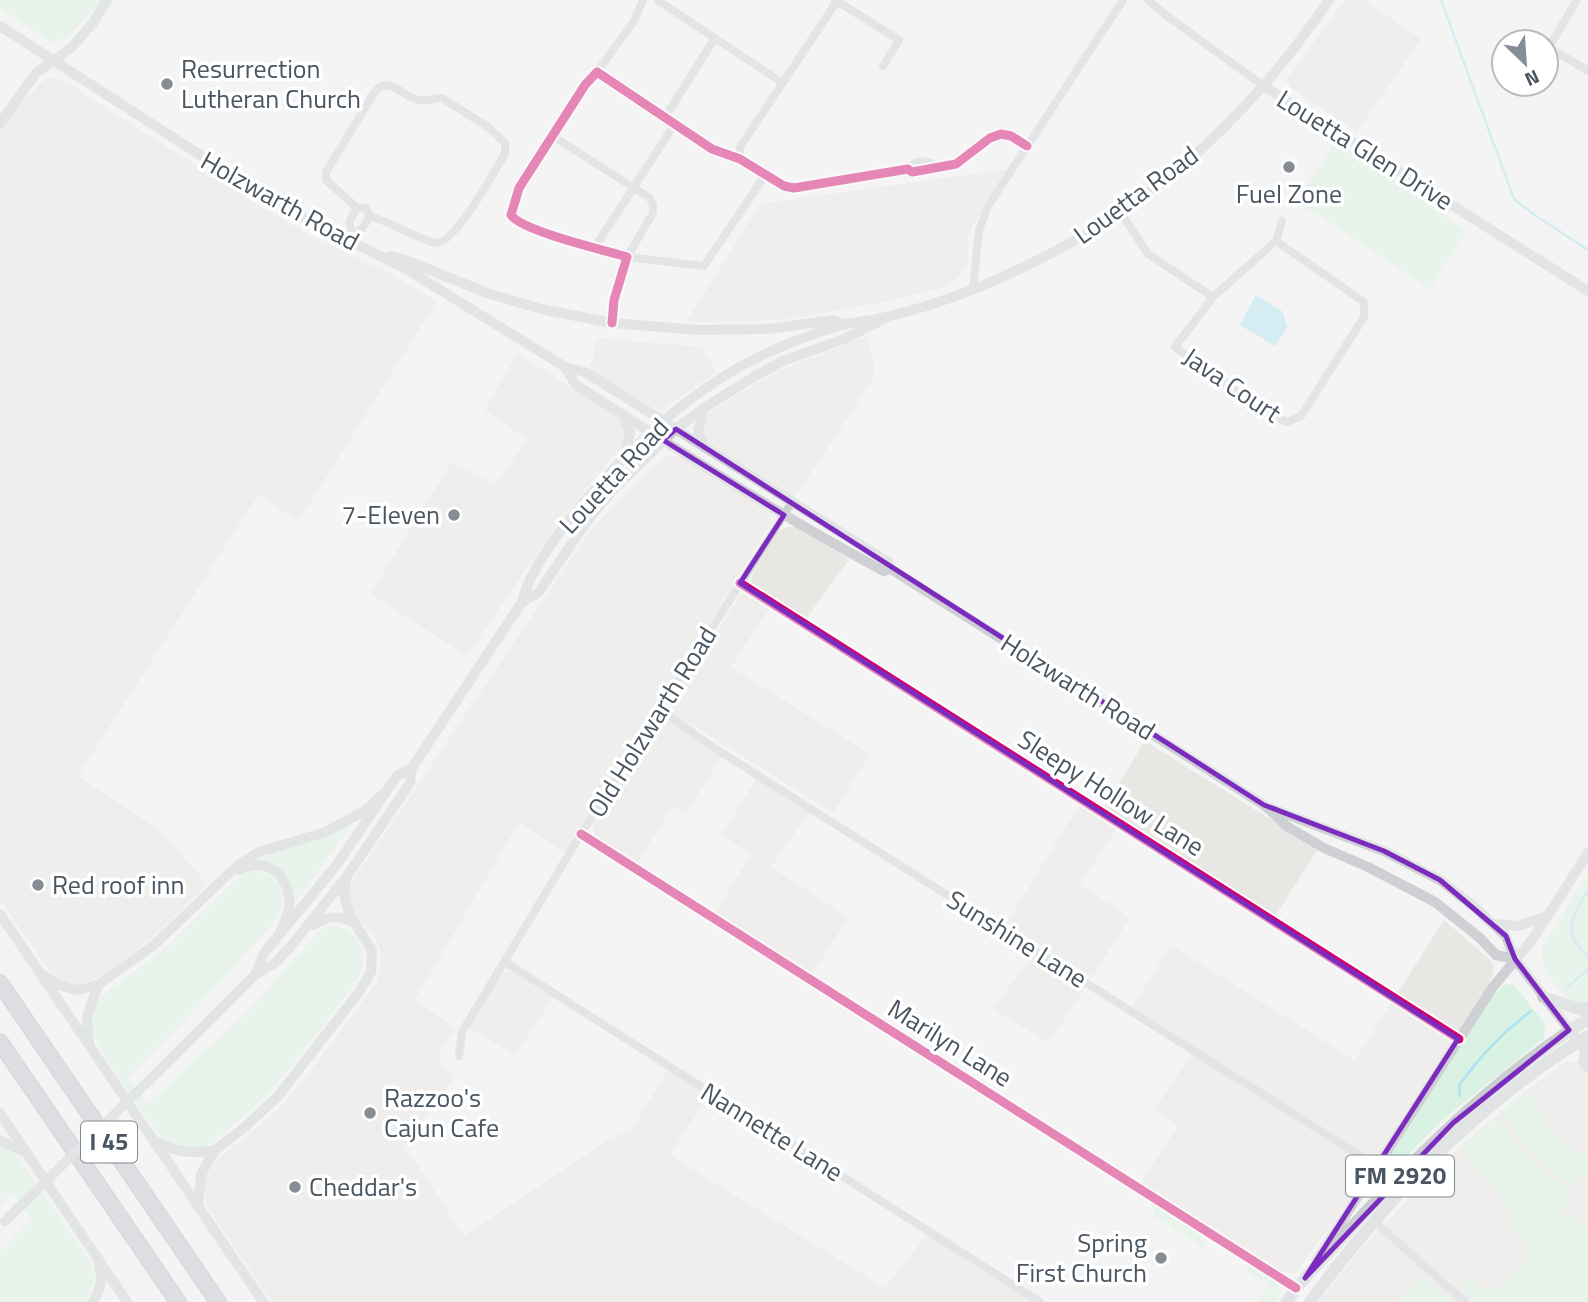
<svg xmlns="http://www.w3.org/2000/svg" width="1588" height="1302" font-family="'Titillium Web',sans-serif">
	<rect width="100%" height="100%" fill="#f4f4f4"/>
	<g fill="#e8e7e3">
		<polygon points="1345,0 1364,0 1421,39 1357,132 1291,88 1287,79"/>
		<polygon points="51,77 69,84 256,204 306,233 391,274 437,301 299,521 258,495 78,776 161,831 207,884 166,925 129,956 99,977 81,984 65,982 50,972 0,900 0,130 8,117 43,81"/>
		<polygon points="1008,169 972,228 968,238 967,266 956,280 947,286 890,301 788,319 737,322 686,322 760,204"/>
		<polygon points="868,336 875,376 794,499 706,442 701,432 704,421 709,413 760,381 795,364"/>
		<polygon points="597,338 702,347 716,372 665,408 656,410 590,371"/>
		<polygon points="517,353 618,417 624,426 624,437 620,449 562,517 467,656 370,594 452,462 496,484 527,439 485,410"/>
		<polygon points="668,456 681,457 766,510 771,517 771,523 567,854 519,822 415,1000 457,1029 443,1045 439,1052 441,1066 456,1076 403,1148 414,1159 464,1236 608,1140 632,1128 668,1070 708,1095 670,1155 885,1288 927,1234 1034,1302 272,1302 208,1208 203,1188 206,1174 218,1159 269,1117 297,1089 377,982 381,964 379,948 376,939 354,914 350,905 349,892 354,879 591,529 652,466"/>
		<polygon points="787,527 795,527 849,559 805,620 755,589 752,584 751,578 754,571 778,532"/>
		<polygon points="742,593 770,607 731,667 870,754 833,813 675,714 671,708 679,691"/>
		<polygon points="669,719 724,754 686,813 673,806 637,864 599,841 593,831 593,826 657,724 661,720"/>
		<polygon points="1145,741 1318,849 1274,918 1103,809"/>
		<polygon points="758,776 811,810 771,867 848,917 812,975 715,913 751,854 721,835"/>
		<polygon points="1080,804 1118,828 1079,884 1130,918 1092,977 1006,924"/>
		<polygon points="1444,920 1490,960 1494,966 1494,972 1483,995 1357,1189 1295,1274 1276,1270 1140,1184 1178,1126 1154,1110 1192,1053 1130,1011 1171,945 1355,1060"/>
		<polygon points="1035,951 1087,985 1049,1043 993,1009"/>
		<polygon points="508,970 554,997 515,1055 468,1028 502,973"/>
		<polygon points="1568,1061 1577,1062 1588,1073 1588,1302 1319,1302 1361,1249 1447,1158 1525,1091"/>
	</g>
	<g fill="#d9f2e3">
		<polygon points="0,0 103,0 63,41 57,39 52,43 0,9"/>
		<polygon points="1336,140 1467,231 1430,289 1297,202"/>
		<path d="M355 820 296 902C291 873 282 865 253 861Z"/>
		<path d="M257 871C276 875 289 890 281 910 275 926 258 940 247 952 208 995 169 1038 128 1078L147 1105 252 1007 321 929C338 919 361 935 363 954 364 965 361 973 356 982 317 1034 280 1088 229 1129 220 1137 209 1147 197 1149 183 1152 164 1140 155 1130 139 1106 98 1054 92 1029 88 1014 97 1001 108 991L168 946 229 885 246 873Z"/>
		<path d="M1588 873V1004H1578C1560 995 1537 968 1542 947Z"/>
		<polygon points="1507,984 1514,985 1545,1024 1544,1038 1442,1120 1395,1168 1386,1161 1493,996 1501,987"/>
		<polygon points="1523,1093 1533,1095 1540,1104 1536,1108 1563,1143 1588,1157 1588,1176 1583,1174 1576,1186 1542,1165 1504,1115 1505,1108"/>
		<polygon points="1495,1118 1535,1165 1573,1191 1561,1211 1588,1228 1588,1302 1475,1302 1459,1287 1458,1284 1466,1277 1473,1279 1485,1291 1489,1287 1495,1292 1531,1256 1527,1251 1528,1248 1515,1234 1509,1211 1502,1199 1461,1150 1461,1145"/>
		<path d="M0 1145 8 1148 19 1159 89 1259C96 1274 95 1289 85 1302H0V1252L31 1220 13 1193 0 1205Z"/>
		<polygon points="1158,1204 1203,1233 1200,1240 1207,1245 1205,1249 1154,1216 1153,1209"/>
		<path d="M1251 1264C1263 1271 1277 1278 1281 1293L1274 1302H1258L1269 1285 1248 1271 1246 1267Z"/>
		<polygon points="1422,1274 1451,1302 1399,1302"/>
	</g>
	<polygon fill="#aee2f0" points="1256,295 1283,312 1287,328 1275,346 1240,325"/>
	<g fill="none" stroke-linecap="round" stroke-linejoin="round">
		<g stroke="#aee2f0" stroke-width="2.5">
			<polyline points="1441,0 1514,199 1533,214 1588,250"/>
			<path d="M1588 891C1572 916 1561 933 1588 957"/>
			<polyline points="1567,988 1588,969"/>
			<path d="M1460 1096 1459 1085C1480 1056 1503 1032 1531 1011"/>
		</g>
		<g stroke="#b9bec3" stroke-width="18">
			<g id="highway">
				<polyline points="0,983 218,1302"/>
				<polyline points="0,1042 178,1302"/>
			</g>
		</g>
		<g stroke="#ced0d2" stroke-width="8">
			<polyline points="657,0 783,83"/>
			<polyline points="1148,0 1167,16 1265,87"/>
			<polyline points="1577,0 1549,47 1588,71"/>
			<polyline points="837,1 899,40 883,66"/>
			<polyline points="597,72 634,21 643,0"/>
			<polyline points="664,119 715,38"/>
			<polyline points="551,135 650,198 653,205 653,213 627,257 704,266 765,175"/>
			<polyline points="740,159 740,147 837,1 835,0"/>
			<path d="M908 169C914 160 928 159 936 166"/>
			<path d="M357 208 326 180V172L374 93 381 86C397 82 404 98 419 100 426 102 434 98 442 98L488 127 505 143V154C494 171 456 243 436 243 425 242 385 220 370 216"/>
			<polyline points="1121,213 1148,254 1213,297"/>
			<polyline points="349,241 352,233 362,229 370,216 366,208 357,208 349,222 352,233"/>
			<polyline points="1276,241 1364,302 1364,317 1301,416 1287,422 1271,416 1175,347 1213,297 1276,241 1282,221"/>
			<polyline points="595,247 674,125"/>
			<polyline points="973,289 979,230 988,206 1123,0"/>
			<path d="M612 323 614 300 627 257C604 250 522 231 511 215L519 188 585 85 597 72 712 149 740 159 784 186 794 188 908 169 912 172 956 164 990 138 1001 134 1011 136 1027 146"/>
			<polyline points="740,583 1459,1039"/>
			<polyline points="661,709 705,742 1376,1166"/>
			<polyline points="581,834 1296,1288"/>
			<polyline points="505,962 1040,1302"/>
			<polyline points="459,1056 462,1032 581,834 792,502"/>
			<polyline points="1375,1222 1465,1302"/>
		</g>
		<g stroke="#ced0d4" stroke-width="10">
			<polyline points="0,26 273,202 408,270 565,367 585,372 888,562 891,569 1264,805 1288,827 1324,848 1368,867 1435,902 1480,938 1496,955 1515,959"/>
			<polyline points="1265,87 1588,291"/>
			<polyline points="0,123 36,73 71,48 93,23 107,0"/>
			<polyline points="390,256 403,259 487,293 541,309 612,323 699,330 769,329 833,320 845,325"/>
			<path d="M565 367 576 385C677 449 778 515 884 571L891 569"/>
			<polyline points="623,415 630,433 624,455"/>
			<polyline points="704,447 698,430 704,408"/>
			<path d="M522 602C530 567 565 524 589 496 642 435 703 380 778 348 799 339 821 331 843 325 858 321 874 320 890 316 952 301 1014 274 1070 243 1177 185 1261 100 1329 0"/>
			<polyline points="1270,808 1384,851 1440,880 1476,908 1506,936 1515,959 1585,1050 1588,1051"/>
			<path d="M240 870C267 855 293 878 289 908 288 915 284 923 281 930"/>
			<polyline points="0,914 263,1302"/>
			<polyline points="1496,924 1518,926 1547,916"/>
			<path d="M313 925C328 916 340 914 355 924"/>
			<polyline points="256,974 264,953 335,867 397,776 412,768"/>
			<polyline points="43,975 59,985 77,990 98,985 154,945 238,865 259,852 326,832 366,810 387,790"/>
			<polyline points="89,1043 87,1017 98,985"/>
			<polyline points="1585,1050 1583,1062 1588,1068"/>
			<polyline points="171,1059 256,974 275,963 291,946 347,876 410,783 412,768 522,602 538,593 588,520 612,491 676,429 704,408 755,376 783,361 844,339 890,316"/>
			<polyline points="0,1113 127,1302"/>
			<polyline points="0,1140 22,1151"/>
			<path d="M158 1142C178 1153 192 1154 215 1150"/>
			<polyline points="198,1205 201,1174 215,1150 245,1127 278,1096 359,992 371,972 372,950 351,918 346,902 344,893 347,877"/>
			<polyline points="1316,1261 1493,987 1532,940 1588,853"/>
			<path d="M93 1302C100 1290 103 1280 99 1266"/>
		</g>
		<g stroke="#caced1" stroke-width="12">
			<polyline points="1543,997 1582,1010 1588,1008"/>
			<path d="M1287 1302 1296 1288C1385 1190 1474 1090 1588 1019"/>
			<path d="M1310 1302C1385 1200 1479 1102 1588 1036"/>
		</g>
		<use href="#highway" stroke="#bec4c9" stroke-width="14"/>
		<polyline stroke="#ced0d4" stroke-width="10" points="5,1221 171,1059"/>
		<g stroke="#fff" stroke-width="13">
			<g id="cycleway">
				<path d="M612 323 614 300 627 257C604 250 522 231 511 215L519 188 585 85 597 72 712 149 740 159 784 186 794 188 908 169 912 172 956 164 990 138 1001 134 1011 136 1027 146"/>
				<polyline points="740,583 1459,1039"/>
				<polyline points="581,834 1296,1288"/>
			</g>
		</g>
		<use href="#cycleway" stroke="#d6006c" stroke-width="9"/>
	</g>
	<path d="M0 0H1588V1302H0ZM676 429 1264 805 1384 851 1440 880 1506 936 1515 959 1569 1030 1453 1123 1305 1278 1458 1039 740 583 784 515 663 440Z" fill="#f4f4f4" fill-opacity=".55" fill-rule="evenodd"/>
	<path fill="none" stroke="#7b2cbf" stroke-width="5" stroke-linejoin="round" d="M676 429 1264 805 1384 851 1440 880 1506 936 1515 959 1569 1030 1453 1123 1305 1278 1458 1039 740 583 784 515 663 440Z"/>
	<g fill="#868d94" stroke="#fff" stroke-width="2.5">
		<circle cx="167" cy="84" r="7"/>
		<circle cx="1289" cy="167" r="7"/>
		<circle cx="454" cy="515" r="7"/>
		<circle cx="38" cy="885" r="7"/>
		<circle cx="370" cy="1113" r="7"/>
		<circle cx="295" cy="1187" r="7"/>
		<circle cx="1161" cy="1258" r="7"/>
	</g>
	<g text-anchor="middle" stroke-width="7" stroke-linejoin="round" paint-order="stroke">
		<g fill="#fff" stroke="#808990" stroke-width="2">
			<rect x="81" y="1121.5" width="56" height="41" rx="5"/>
			<rect x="1346" y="1155.5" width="108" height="41" rx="5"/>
		</g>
		<g font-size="24" font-weight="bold" fill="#4a5661">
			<text x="109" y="1150">I 45</text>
			<text x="1400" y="1184">FM 2920</text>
		</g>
		<g font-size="26" fill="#4a5661" stroke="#fff" text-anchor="start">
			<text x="181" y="78">Resurrection<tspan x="181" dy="30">Lutheran Church</tspan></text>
			<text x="1289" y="203" text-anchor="middle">Fuel Zone</text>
			<text x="440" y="524" text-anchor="end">7-Eleven</text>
			<text x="52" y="894">Red roof inn</text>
			<text x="384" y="1107">Razzoo's<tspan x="384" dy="30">Cajun Cafe</tspan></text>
			<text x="309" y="1196">Cheddar's</text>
			<text x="1147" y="1252" text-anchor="end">Spring<tspan x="1147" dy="30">First Church</tspan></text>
		</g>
		<g font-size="26" fill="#4a5661" stroke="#fff">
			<text transform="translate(1365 150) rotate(32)" y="9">Louetta Glen Drive</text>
			<text transform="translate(1136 195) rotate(-36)" y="9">Louetta Road</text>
			<text transform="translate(280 201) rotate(29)" y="9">Holzwarth Road</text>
			<text transform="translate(1232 385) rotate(34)" y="9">Java Court</text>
			<text transform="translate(614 476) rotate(-47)" y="9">Louetta Road</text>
			<text transform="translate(1078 687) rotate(32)" y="9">Holzwarth Road</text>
			<text transform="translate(652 722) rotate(-58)" y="9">Old Holzwarth Road</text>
			<text transform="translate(1111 793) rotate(32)" y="9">Sleepy Hollow Lane</text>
			<text transform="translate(1017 939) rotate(32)" y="9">Sunshine Lane</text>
			<text transform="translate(950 1043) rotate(32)" y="9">Marilyn Lane</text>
			<text transform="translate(772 1132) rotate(32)" y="9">Nannette Lane</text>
		</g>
	</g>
	<g transform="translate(1525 63) rotate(155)"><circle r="33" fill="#ffffff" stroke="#b7bbc0" stroke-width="2"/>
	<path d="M0-5L12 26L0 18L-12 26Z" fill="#868d94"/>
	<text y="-10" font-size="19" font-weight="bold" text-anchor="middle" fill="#4a5661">N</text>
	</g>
</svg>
